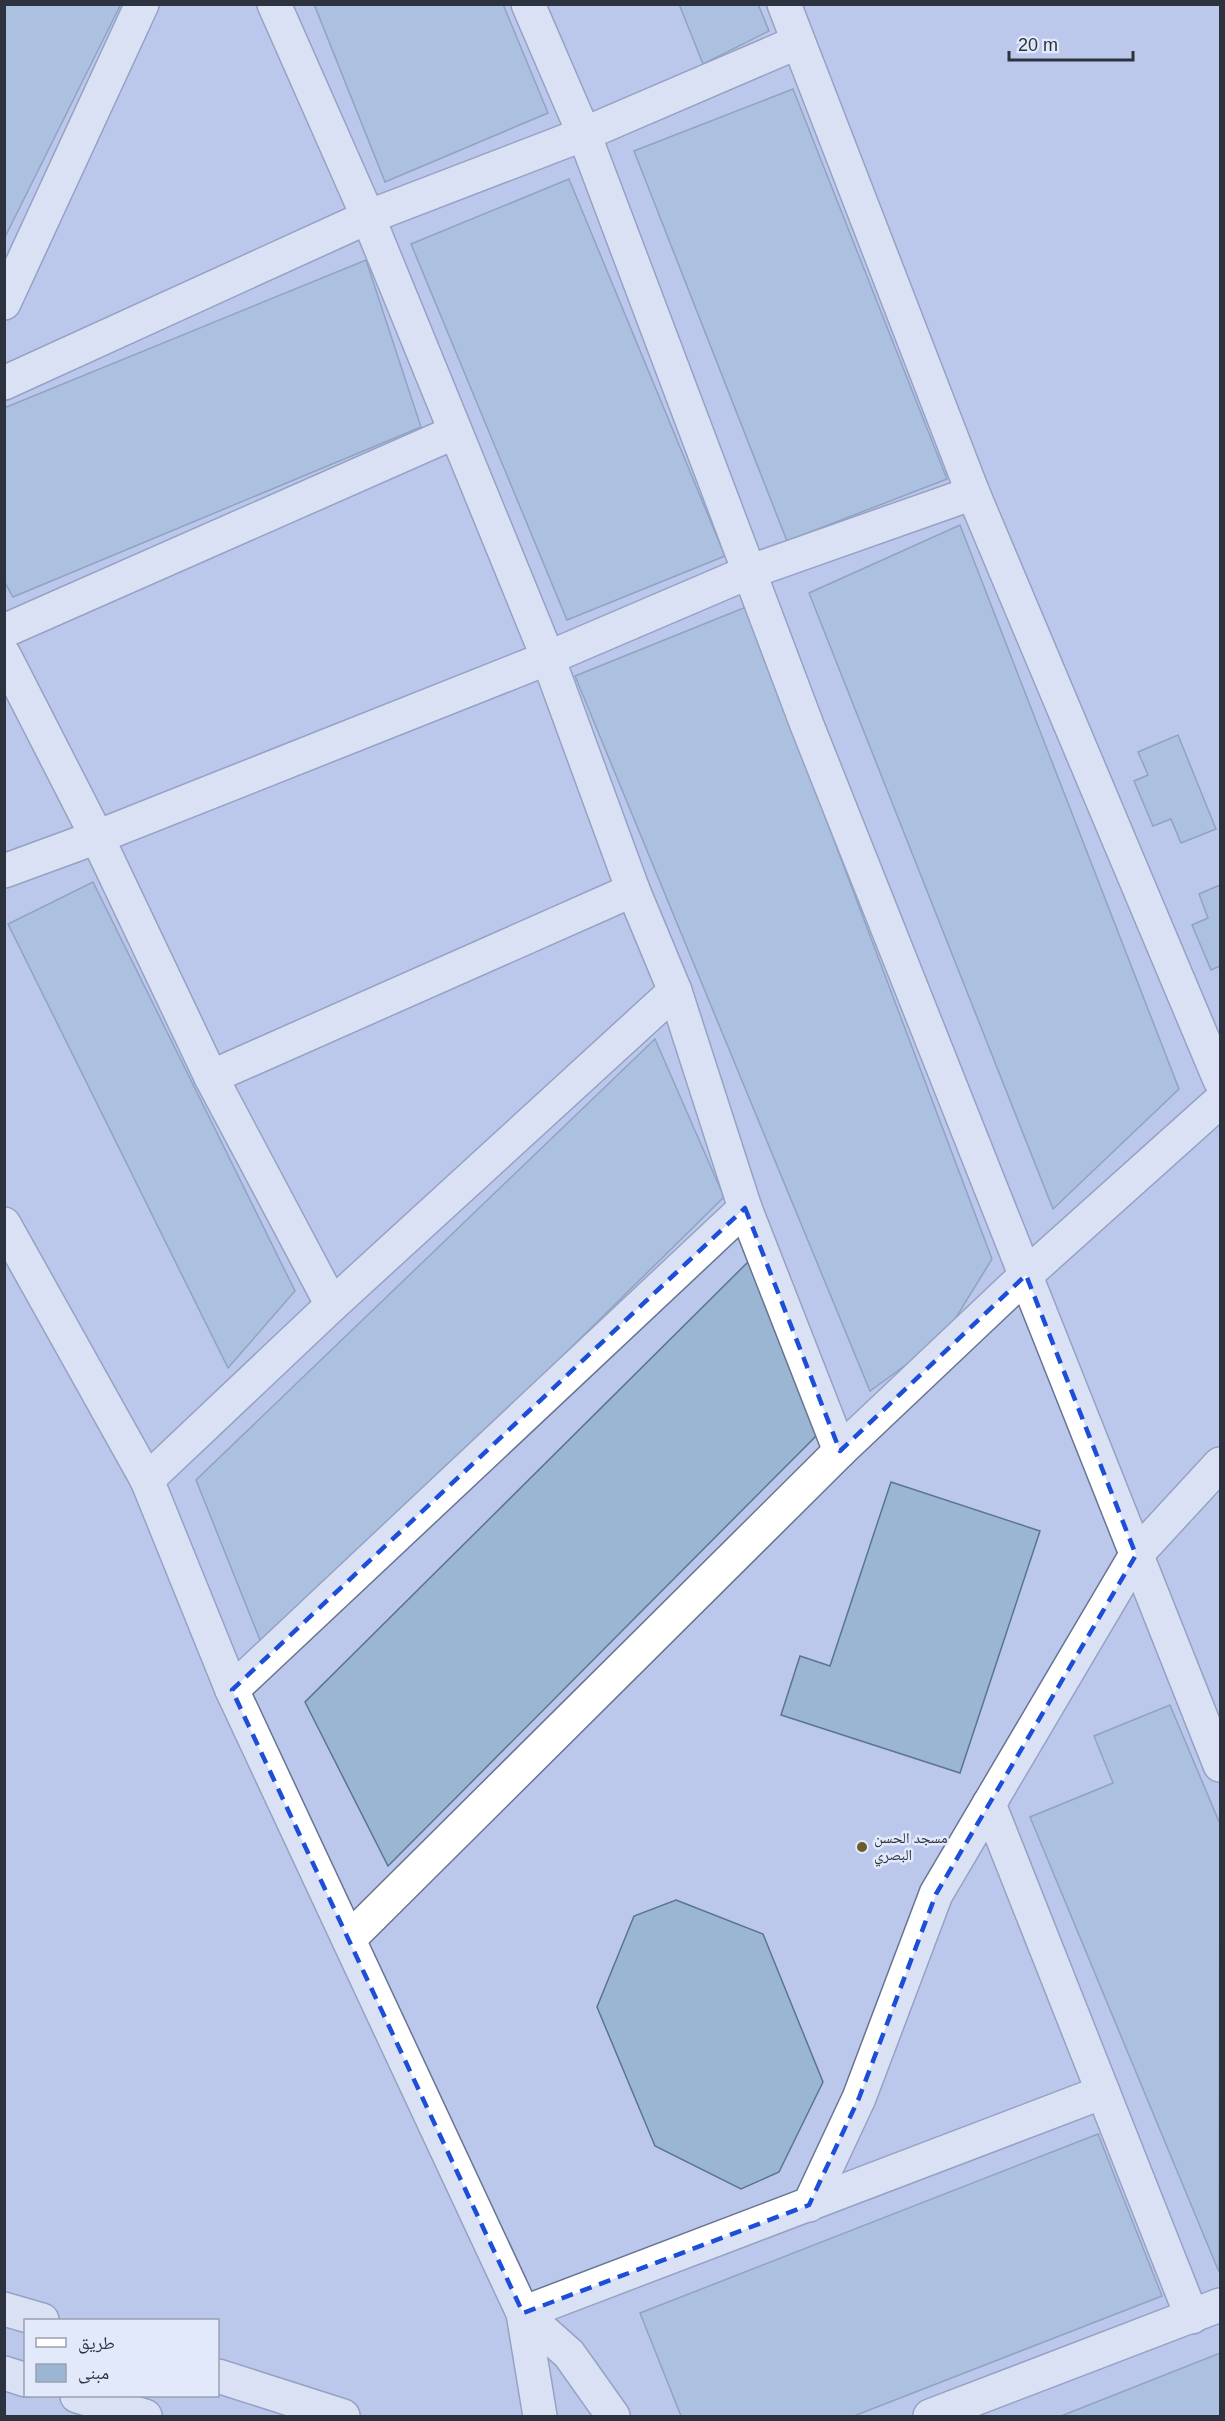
<svg xmlns="http://www.w3.org/2000/svg" width="1225" height="2421" font-family="Arial,'Noto Naskh Arabic',sans-serif">
	<rect width="100%" height="100%" fill="#bbc8eb"/>
	<g fill="#9ab6d2" stroke="#5b7590" stroke-width="1.5">
		<polygon points="4,4 121,4 4,239"/>
		<polygon points="314,4 503,4 548,113 385,182"/>
		<polygon points="679,4 758,4 769,31 703,64"/>
		<polygon points="793,89 947,479 787,541 634,151"/>
		<polygon points="569,179 725,556 567,620 411,244"/>
		<polygon points="366,260 421,427 13,597 4,581 4,408"/>
		<polygon points="960,525 1179,1089 1053,1209 809,593"/>
		<polygon points="746,607 992,1259 944,1337 870,1391 575,676"/>
		<polygon points="1178,735 1216,829 1181,843 1171,819 1153,826 1134,781 1148,775 1138,752"/>
		<polygon points="93,882 295,1291 228,1368 8,924"/>
		<polygon points="1220,885 1220,966 1211,970 1192,925 1208,918 1199,894"/>
		<polygon points="655,1039 724,1197 264,1650 196,1480"/>
		<polygon points="750,1260 820,1432 388,1866 305,1702"/>
		<polygon points="891,1482 1040,1531 960,1773 781,1715 800,1656 830,1666"/>
		<polygon points="1170,1705 1220,1824 1219,2272 1030,1817 1113,1783 1094,1736"/>
		<polygon points="676,1900 763,1934 823,2082 779,2172 741,2189 655,2146 597,2007 634,1916"/>
		<polygon points="1098,2134 1162,2296 854,2416 681,2416 640,2313"/>
		<polygon points="1220,2353 1220,2416 1061,2416"/>
	</g>
	<g fill="none" stroke-linecap="round" stroke-linejoin="round">
		<g stroke="#687494" stroke-width="36">
			<g id="minor">
				<polyline points="274,4 368,217 548,658 633,890 675,991 745,1208 840,1451"/>
				<polyline points="528,4 584,134 807,725 1220,1765"/>
				<polyline points="784,4 973,493 1220,1080"/>
				<polyline points="4,303 142,4"/>
				<polyline points="4,383 368,217 584,134 798,42"/>
				<polyline points="4,631 455,432"/>
				<polyline points="4,655 97,837 211,1077 332,1305"/>
				<polyline points="4,871 97,837 548,658 749,572 973,493"/>
				<polyline points="211,1077 633,890"/>
				<polyline points="4,1224 147,1480 232,1690 523,2313 540,2416"/>
				<polyline points="147,1480 332,1305 675,991"/>
				<polyline points="232,1690 745,1208"/>
				<polyline points="989,1804 1192,2317"/>
				<polyline points="349,1939 840,1451 1026,1275 1220,1101"/>
				<polyline points="809,2205 859,2098 936,1894 1136,1555 1220,1464"/>
				<polyline points="523,2313 1103,2092"/>
				<polyline points="523,2313 569,2354 613,2416"/>
				<polyline points="930,2416 1220,2305"/>
			</g>
		</g>
		<g stroke="#687494" stroke-width="36">
			<g id="major">
				<polyline points="4,2309 42,2320"/>
				<polyline points="4,2373 26,2380"/>
				<polyline points="218,2376 343,2416"/>
				<polyline points="77,2396 145,2416"/>
			</g>
		</g>
		<use href="#minor" stroke="#fff" stroke-width="33"/>
		<use href="#major" stroke="#fff" stroke-width="33"/>
	</g>
	<path d="M0 0H1225V2421H0ZM745 1208 840 1451 1026 1275 1136 1555 936 1894 859 2098 809 2205 523 2313 232 1690Z" fill="#bbc8eb" fill-opacity=".55" fill-rule="evenodd"/>
	<path fill="none" stroke="#1d4ed8" stroke-width="4.5" stroke-dasharray="12 8" stroke-linejoin="round" d="M745 1208 840 1451 1026 1275 1136 1555 936 1894 859 2098 809 2205 523 2313 232 1690Z"/>
	<circle fill="#6e5b29" stroke="#e2e9fb" stroke-width="2" cx="862" cy="1847" r="6"/>
	<g text-anchor="middle" stroke-width="5" stroke-linejoin="round" paint-order="stroke">
		<g font-size="15" fill="#2d323f" stroke="#e2e9fb" text-anchor="start">
			<text x="874" y="1843">مسجد الحسن<tspan x="874" dy="17">البصري</tspan></text>
		</g>
	</g>
	<rect width="1225" height="2421" fill="none" stroke="#2d323f" stroke-width="12"/>
	<rect x="24" y="2319" width="195" height="78" fill="#e2e9fb" stroke="#9aa0b0" stroke-width="1.5"/>
	<rect x="36" y="2338" width="30" height="9" fill="#ffffff" stroke="#9aa0b0" stroke-width="1.5"/>
	<text x="78" y="2349" font-size="18" fill="#2d323f">طريق</text>
	<rect x="36" y="2364" width="30" height="18" fill="#9ab6d2" stroke="#9aa0b0" stroke-width="1.5"/>
	<text x="78" y="2379" font-size="18" fill="#2d323f">مبنى</text>
	<path d="M1009 51v9h124v-9" fill="none" stroke="#2d323f" stroke-width="3"/>
	<text x="1018" y="51" font-size="18" fill="#2d323f" stroke="#e2e9fb" stroke-width="4.5" paint-order="stroke">20 m</text>
</svg>
